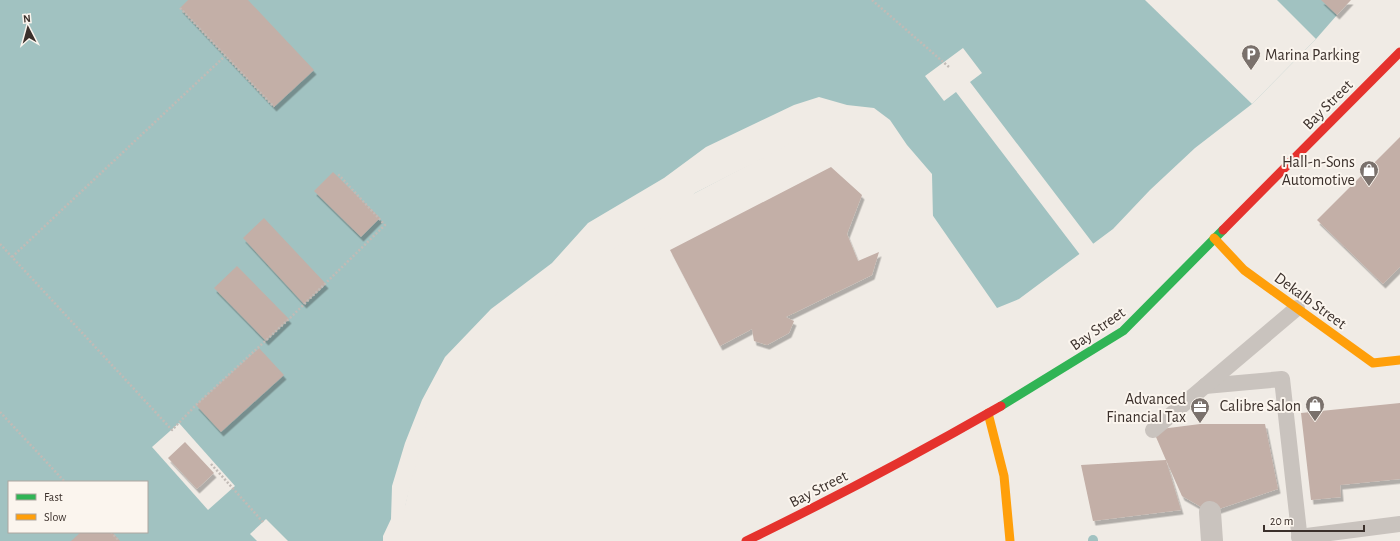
<svg xmlns="http://www.w3.org/2000/svg" width="1400" height="541" font-family="'Alegreya Sans',sans-serif">
	<defs>
		<filter id="shadow"><feDropShadow dx="2.5" dy="4.5" stdDeviation="0" flood-color="#0004"/></filter>
	</defs>
	<rect width="100%" height="100%" fill="#f0ebe5"/>
	<path fill="#a1c2c1" fill-rule="evenodd" d="M0 0H1331L1337 15 1316 39 1252 104 1195 148 1150 190 1113 229 1019 299 997 308 886 148 852 122 806 129 775 151 695 193 579 270 425 418 397 541H0ZM9 482H147V532H9Z"/>
	<g fill="#f0ebe5">
		<polygon points="1145,0 1277,0 1316,39 1252,104"/>
		<polygon points="963,48 982,73 970,82 1095,246 1081,256 956,92 944,101 925,76"/>
		<polygon points="819,97 847,105 874,108 890,120 907,145 932,174 933,219 885,150 852,124 807,131 776,153 775,152 695,193 687,201 580,271 427,420 406,503 400,541 383,541 383,536 391,519 392,486 405,443 422,400 445,357 491,309 552,263 588,223 664,178 706,147 794,105"/>
		<polygon points="179,423 235,486 208,510 152,447"/>
		<polygon points="266,519 288,541 257,541 250,534"/>
	</g>
	<g fill="none" stroke-linecap="round" stroke-linejoin="round">
		<polyline stroke="#a1c2c1" stroke-width="10" points="1093,540 1093,541"/>
	</g>
	<g fill="#c3afa7" filter="url(#shadow)">
		<polygon points="188,0 248,0 314,70 274,107 180,8"/>
		<polygon points="1321,0 1351,0 1337,15"/>
		<polygon points="1400,137 1400,267 1383,284 1317,220"/>
		<polygon points="831,167 862,195 847,234 858,261 879,252 872,275 786,317 794,321 789,333 767,345 754,341 752,329 720,346 670,250"/>
		<polygon points="333,172 380,218 361,237 314,191"/>
		<polygon points="264,218 326,284 304,304 243,238"/>
		<polygon points="237,266 289,319 266,341 214,288"/>
		<polygon points="259,348 284,375 221,432 196,405"/>
		<polygon points="1400,403 1400,479 1340,485 1341,497 1311,500 1301,413"/>
		<polygon points="1200,424 1265,424 1278,489 1210,512 1182,496 1166,460 1181,510 1093,521 1081,465 1166,460 1153,430"/>
		<polygon points="185,442 214,473 197,489 168,458"/>
		<polygon points="81,532 112,532 120,541 71,541"/>
	</g>
	<g fill="none" stroke-linecap="round" stroke-linejoin="round">
		<g stroke="#c2bbb6" stroke-width="2.5" stroke-dasharray="2 2" stroke-linecap="butt">
			<polyline points="872,0 949,67"/>
			<polyline points="180,8 274,107"/>
			<polyline points="0,244 172,430 196,405 289,319 385,225 338,174"/>
			<polyline points="12,257 225,56"/>
			<polyline points="0,412 65,482"/>
			<polyline points="211,464 263,522"/>
			<polyline points="111,532 119,541"/>
		</g>
		<g stroke="#c9c3be" stroke-width="16">
			<polyline points="1205,386 1282,379 1300,541"/>
			<polyline points="1153,430 1297,308"/>
			<polyline points="1299,537 1400,524"/>
		</g>
		<polyline stroke="#c9c3be" stroke-width="22" points="1210,512 1212,541"/>
		<polyline stroke="#30b455" stroke-width="9" points="1001,406 1123,331 1223,230"/>
		<g stroke="#ff9f0a" stroke-width="9">
			<polyline points="1214,238 1244,270 1373,363 1400,360"/>
			<polyline points="988,413 1004,476 1010,541"/>
		</g>
		<g stroke="#e5322d" stroke-width="9">
			<polyline points="1223,230 1400,52"/>
			<path d="M746 541C833 499 917 454 1001 406"/>
		</g>
	</g>
	<defs>
		<g id="parking-pin" transform="scale(1)"><path d="M0 17L-7.5 6A9.5 9.5 0 1 1 7.5 6Z" fill="#7a716c" stroke="#fbf5ee"/><path d="M-3.5-5.5H1a3.5 3.5 0 0 1 0 7H-1V5.5H-3.5ZM-1-3.4V-.6H.8a1.4 1.4 0 0 0 0-2.8Z" fill="#fff"/></g>
		<g id="shop-pin" transform="scale(1)"><path d="M0 17L-7.5 6A9.5 9.5 0 1 1 7.5 6Z" fill="#7a716c" stroke="#fbf5ee"/><path d="M-5-2.5h2.3a2.7 3.5 0 0 1 5.4 0H5L5.5 6h-11ZM-1.5-2.5h3a1.5 2.3 0 0 0-3 0Z" fill="#fff"/></g>
		<g id="office-pin" transform="scale(1)"><path d="M0 17L-7.5 6A9.5 9.5 0 1 1 7.5 6Z" fill="#7a716c" stroke="#fbf5ee"/><path d="M-6-3h4V-5.5h4V-3h4V5H-6ZM-1-4.5V-3h2v-1.5ZM-6 0V1H6V0Z" fill="#fff"/></g>
	</defs>
	<g fill-rule="evenodd">
		<use href="#parking-pin" x="1251" y="54"/>
		<use href="#shop-pin" x="1369" y="170"/>
		<use href="#shop-pin" x="1315" y="405"/>
		<use href="#office-pin" x="1200" y="407"/>
	</g>
	<g text-anchor="middle" stroke-width="4" stroke-linejoin="round" paint-order="stroke">
		<g font-size="16" fill="#3b302b" stroke="#fbf5ee" text-anchor="end">
			<text x="1265" y="60" text-anchor="start">Marina Parking</text>
			<text x="1355" y="167">Hall-n-Sons<tspan x="1355" dy="18">Automotive</tspan></text>
			<text x="1186" y="404">Advanced<tspan x="1186" dy="18">Financial Tax</tspan></text>
			<text x="1301" y="411">Calibre Salon</text>
		</g>
		<g font-size="16" fill="#3b302b" stroke="#fbf5ee">
			<text transform="translate(1327 104) rotate(-45)" y="6">Bay Street</text>
			<text transform="translate(1311 300) rotate(36)" y="6">Dekalb Street</text>
			<text transform="translate(1097 328) rotate(-35)" y="6">Bay Street</text>
			<text transform="translate(818 488) rotate(-27)" y="6">Bay Street</text>
		</g>
	</g>
	<rect x="8" y="481" width="140" height="52" fill="#fbf5ee" stroke="#aea6a0"/>
	<rect x="16" y="494" width="20" height="6" fill="#30b455" stroke="#aea6a0"/>
	<text x="44" y="501" font-size="12" fill="#3b302b">Fast</text>
	<rect x="16" y="514" width="20" height="6" fill="#ff9f0a" stroke="#aea6a0"/>
	<text x="44" y="521" font-size="12" fill="#3b302b">Slow</text>
	<g transform="translate(28 28) rotate(354)" stroke="#fbf5ee" stroke-width="3" paint-order="stroke">
	<path d="M0-3L7 15L0 10L-7 15Z" fill="#3b302b"/>
	<text y="-6" font-size="11" font-weight="bold" text-anchor="middle" fill="#3b302b">N</text>
	</g>
	<path d="M1264 525v6h100v-6" fill="none" stroke="#3b302b" stroke-width="2"/>
	<text x="1270" y="525" font-size="12" fill="#3b302b" stroke="#fbf5ee" stroke-width="3" paint-order="stroke">20 m</text>
</svg>
